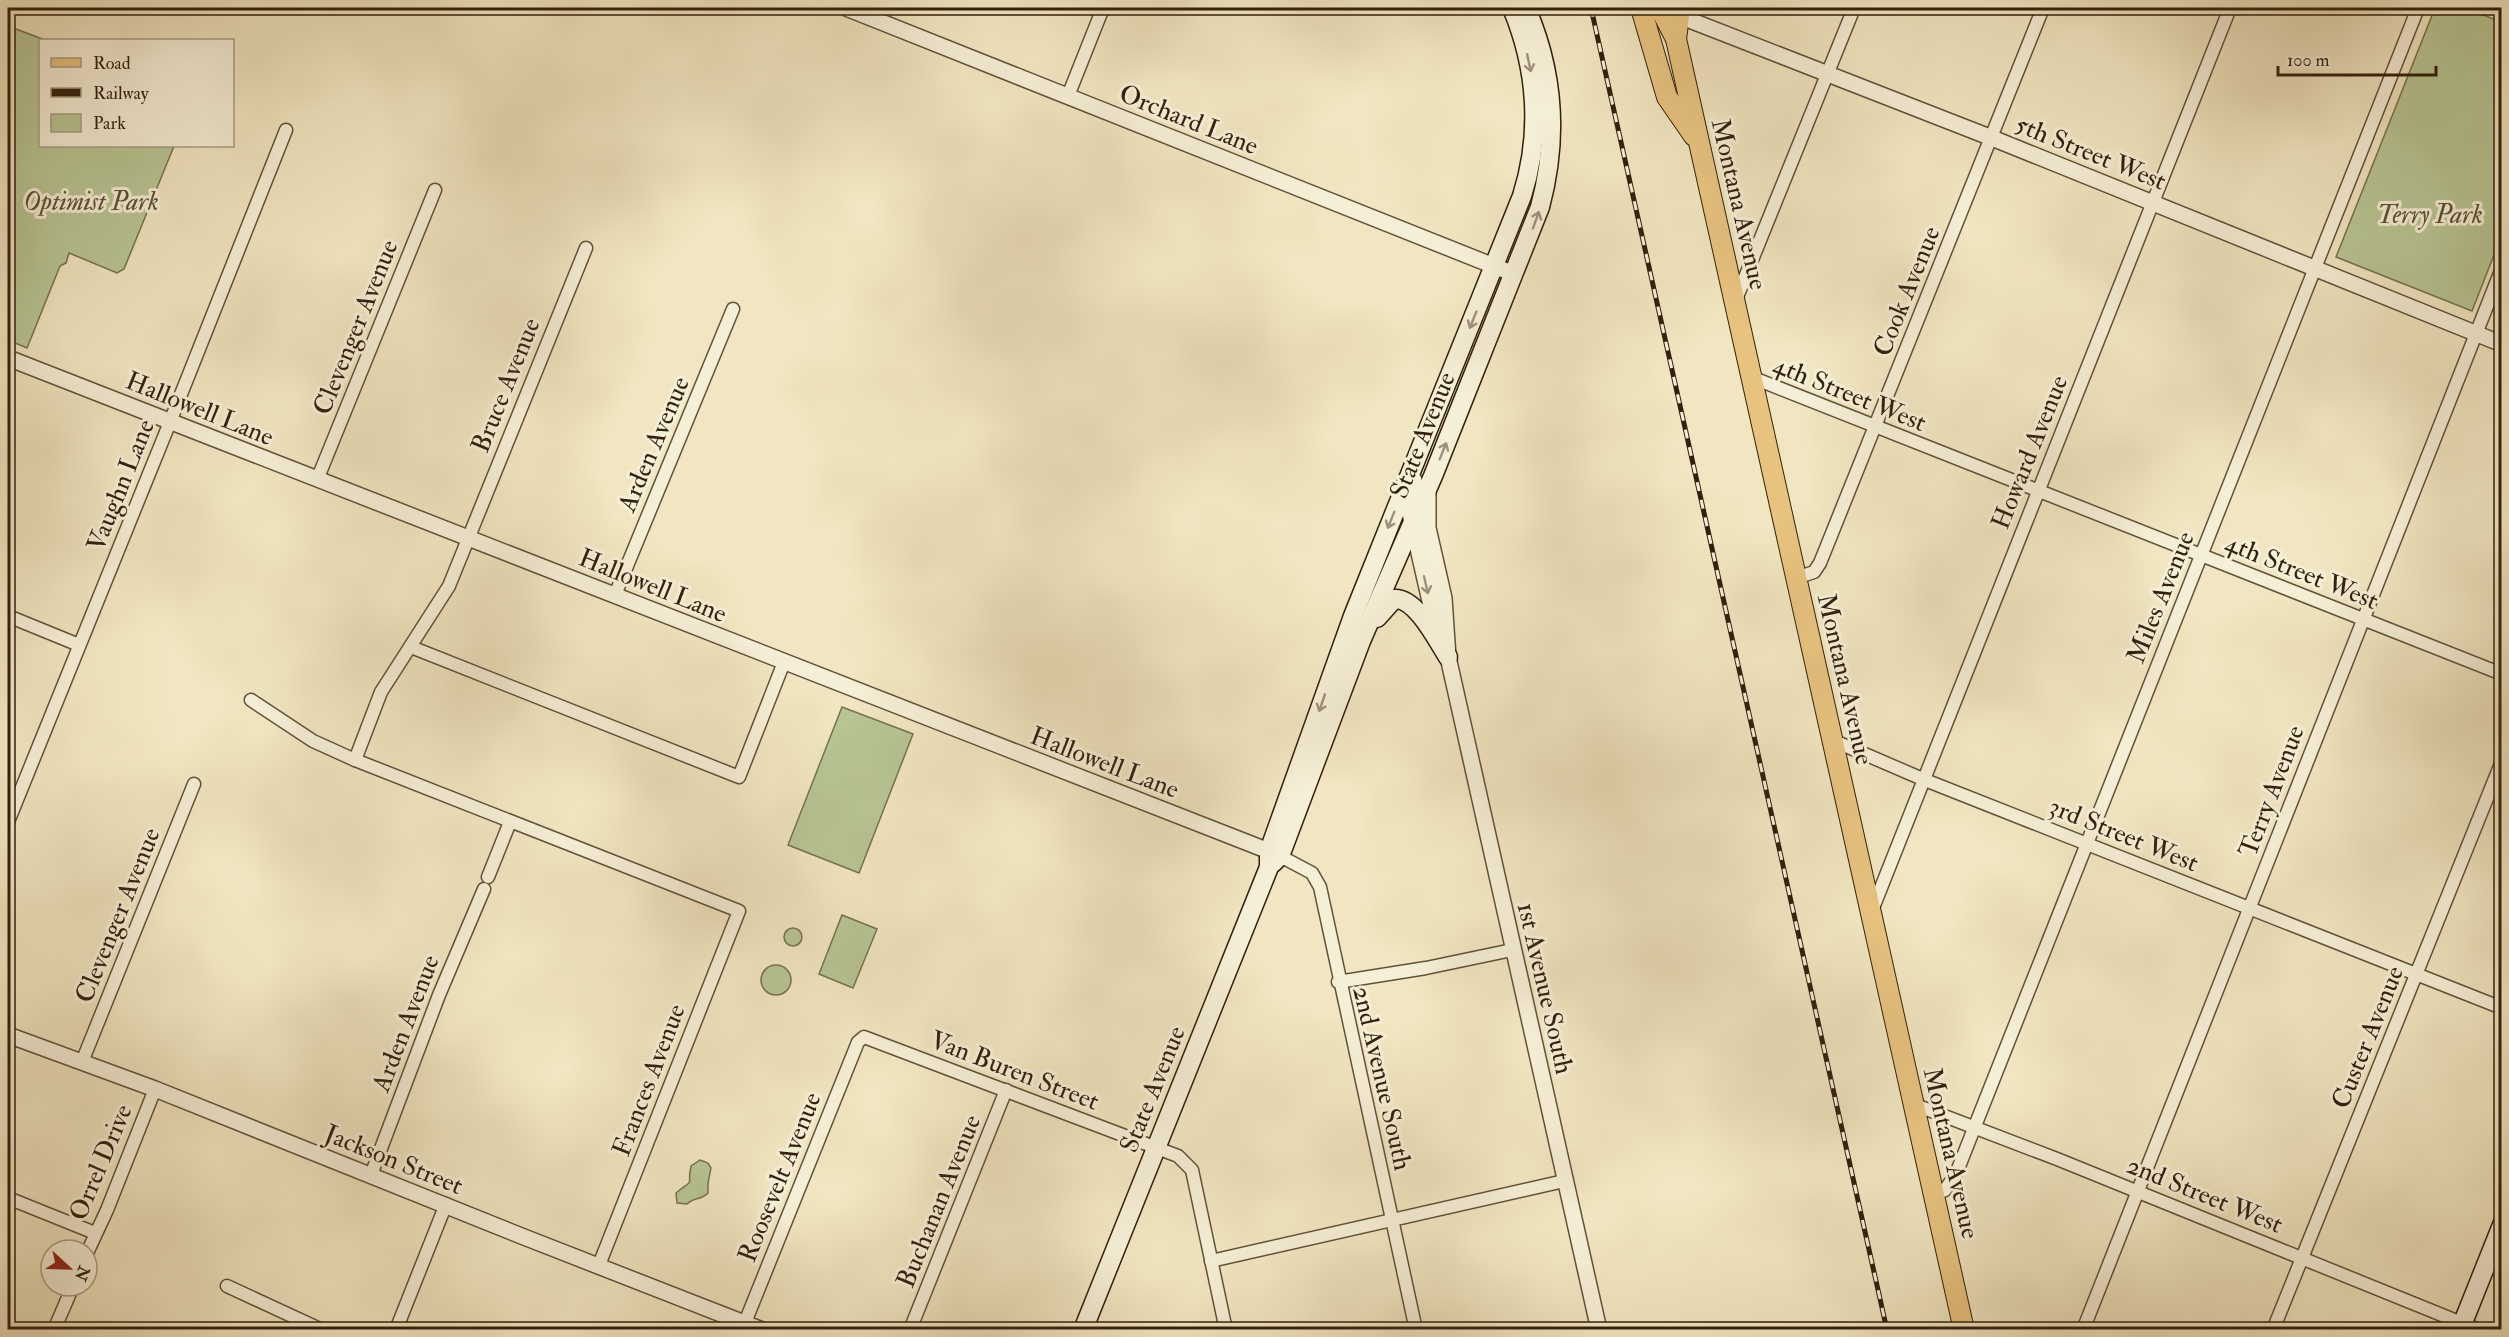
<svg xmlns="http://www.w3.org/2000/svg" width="2509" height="1337" font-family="'IM FELL Double Pica',serif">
	<rect width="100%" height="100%" fill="#f1e6c1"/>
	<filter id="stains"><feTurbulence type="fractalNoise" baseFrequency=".00333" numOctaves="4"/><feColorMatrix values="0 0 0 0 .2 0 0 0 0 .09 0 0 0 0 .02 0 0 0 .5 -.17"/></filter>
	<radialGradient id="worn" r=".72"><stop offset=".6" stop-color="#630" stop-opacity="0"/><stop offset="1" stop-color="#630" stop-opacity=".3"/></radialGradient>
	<g fill="#b8c694" stroke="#757250" stroke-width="1.5">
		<polygon points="2435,8 2466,8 2501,22 2501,237 2472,311 2336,257"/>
		<polygon points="8,26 45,40 40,40 40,146 174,146 124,269 117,273 69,253 66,263 60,266 27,348 8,340"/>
		<polygon points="842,707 913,734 859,873 788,845"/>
		<polygon points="842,915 877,929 853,988 819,974"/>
		<circle cx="793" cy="937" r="9"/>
		<circle cx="776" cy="980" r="15"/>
		<path d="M700 1160 708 1163 711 1168 708 1183V1193C702 1200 694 1197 687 1204L677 1203 676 1193C697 1176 686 1190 691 1166Z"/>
	</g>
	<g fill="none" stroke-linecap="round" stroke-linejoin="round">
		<g stroke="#625139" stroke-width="15">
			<g id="minor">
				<polyline points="1068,96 1103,8"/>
				<polyline points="1735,302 1854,8"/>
				<polyline points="1751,377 2502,674"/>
				<polyline points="317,480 435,190"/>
				<polyline points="1796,578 1814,572 1820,563 2043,8"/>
				<polyline points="615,595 733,309"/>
				<polyline points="8,616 79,645"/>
				<polyline points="411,647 739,777 784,662"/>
				<polyline points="251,700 313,741 355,760 739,911 599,1265"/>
				<polyline points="1832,740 1925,780 2502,1008"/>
				<polyline points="355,760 381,692 449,586 586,248"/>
				<polyline points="8,822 170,422 286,130"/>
				<polyline points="1280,856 1312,873 1320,887 1416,1330"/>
				<polyline points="488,877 510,822"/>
				<polyline points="1871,913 2230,8"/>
				<polyline points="1338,982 1426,968 1512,950"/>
				<polyline points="82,1062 194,784"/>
				<polyline points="1913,1104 2057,1159 2479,1330"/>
				<polyline points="371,1175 439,995 484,889"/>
				<polyline points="1934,1195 1945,1190 1956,1174 2418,8"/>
				<polyline points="8,1198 95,1233"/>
				<polyline points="87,1253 107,1210 155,1089"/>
				<polyline points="1211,1261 1564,1181"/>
				<polyline points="227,1286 322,1330"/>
				<polyline points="54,1330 73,1286"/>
				<polyline points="396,1330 446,1204"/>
				<polyline points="742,1330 858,1042 864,1037 1178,1156 1192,1170 1226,1330"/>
				<polyline points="910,1330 1006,1090"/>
				<polyline points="2083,1330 2502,268"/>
				<polyline points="2273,1330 2502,761"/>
			</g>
		</g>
		<g stroke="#625139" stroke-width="18">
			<g id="tertiary">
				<polyline points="846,8 1514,274"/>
				<polyline points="2498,8 2502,9"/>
				<polyline points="1669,12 1992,138 2502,344"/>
				<polyline points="8,358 1279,855"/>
				<polyline points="1414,480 1410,494 1409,509 1432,610 1441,637"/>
				<polyline points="1428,493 1428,528 1444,598 1448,657 1599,1330"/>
				<polyline points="8,1035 155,1089 524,1237 762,1330"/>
			</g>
		</g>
		<g stroke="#321f0c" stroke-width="21">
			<g id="secondary">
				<path d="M1377 618 1394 599C1416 597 1437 640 1448 657"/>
				<path d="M1273 863 1280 856 1361 641 1433 476 1540 207C1558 140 1554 72 1526 8"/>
				<path d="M1083 1330 1269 867V851L1353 616 1522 196C1542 133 1537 68 1512 8"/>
				<polyline points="2460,1330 2502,1225"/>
			</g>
		</g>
		<g stroke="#321f0c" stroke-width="22">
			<g id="primary">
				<polyline points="1641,8 1667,97 1694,136"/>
				<polyline points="1660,8 1676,39 1964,1330"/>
				<polyline points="1676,39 1679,16 1677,8"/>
			</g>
		</g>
		<use href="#minor" stroke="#f6efd7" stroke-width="12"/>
		<use href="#tertiary" stroke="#f6efd7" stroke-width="15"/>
		<use href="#secondary" stroke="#f6efd7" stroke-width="18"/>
		<use href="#primary" stroke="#e8c380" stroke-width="20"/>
		<g stroke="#321f0c" stroke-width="5">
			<polyline id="rail" points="1591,8 1887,1330"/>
		</g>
		<use href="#rail" stroke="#f6efd7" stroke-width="3" stroke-dasharray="9" stroke-linecap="butt"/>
	</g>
	<defs><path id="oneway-shaft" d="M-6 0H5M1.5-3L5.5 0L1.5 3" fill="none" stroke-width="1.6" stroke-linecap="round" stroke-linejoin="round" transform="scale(1.5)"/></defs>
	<g stroke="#9e917c">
		<use href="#oneway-shaft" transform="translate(1529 63) rotate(78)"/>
		<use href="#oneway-shaft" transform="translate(1536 220) rotate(-70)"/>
		<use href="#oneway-shaft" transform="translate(1473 320) rotate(112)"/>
		<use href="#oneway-shaft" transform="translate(1443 451) rotate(-68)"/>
		<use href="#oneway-shaft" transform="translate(1391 520) rotate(112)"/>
		<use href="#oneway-shaft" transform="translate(1426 585) rotate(77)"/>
		<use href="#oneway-shaft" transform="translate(1322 703) rotate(109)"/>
	</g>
	<g text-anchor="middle" stroke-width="6" stroke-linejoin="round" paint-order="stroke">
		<g font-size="26" fill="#321f0c" stroke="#f6efd7">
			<text transform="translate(1189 119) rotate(22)" y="9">Orchard Lane</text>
			<text transform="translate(2091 152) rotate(22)" y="9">5th Street West</text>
			<text transform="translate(1740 204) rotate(77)" y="9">Montana Avenue</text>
			<text transform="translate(1906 291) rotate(-68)" y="9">Cook Avenue</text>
			<text transform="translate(355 327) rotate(-68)" y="9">Clevenger Avenue</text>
			<text transform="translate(505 385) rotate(-68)" y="9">Bruce Avenue</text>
			<text transform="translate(1850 393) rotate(22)" y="9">4th Street West</text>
			<text transform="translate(200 408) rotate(22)" y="9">Hallowell Lane</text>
			<text transform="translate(1422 435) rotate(-68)" y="9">State Avenue</text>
			<text transform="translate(653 444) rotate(-67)" y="9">Arden Avenue</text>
			<text transform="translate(2029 452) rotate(-68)" y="9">Howard Avenue</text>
			<text transform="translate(120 485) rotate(-68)" y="9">Vaughn Lane</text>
			<text transform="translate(2302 571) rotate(22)" y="9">4th Street West</text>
			<text transform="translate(653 585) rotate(22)" y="9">Hallowell Lane</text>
			<text transform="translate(2160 597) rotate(-68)" y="9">Miles Avenue</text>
			<text transform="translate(1846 679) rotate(77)" y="9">Montana Avenue</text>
			<text transform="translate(1105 762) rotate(21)" y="9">Hallowell Lane</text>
			<text transform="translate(2271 791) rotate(-69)" y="9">Terry Avenue</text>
			<text transform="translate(2124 834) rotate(22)" y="9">3rd Street West</text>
			<text transform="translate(117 915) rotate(-68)" y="9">Clevenger Avenue</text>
			<text transform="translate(1546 988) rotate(77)" y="9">1st Avenue South</text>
			<text transform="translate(405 1023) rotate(-69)" y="9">Arden Avenue</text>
			<text transform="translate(2367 1037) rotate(-68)" y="9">Custer Avenue</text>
			<text transform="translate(1015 1070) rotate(21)" y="9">Van Buren Street</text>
			<text transform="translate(1383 1078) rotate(77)" y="9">2nd Avenue South</text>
			<text transform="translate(648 1080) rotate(-69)" y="9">Frances Avenue</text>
			<text transform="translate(1152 1089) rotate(-68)" y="9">State Avenue</text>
			<text transform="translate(1952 1153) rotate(77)" y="9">Montana Avenue</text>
			<text transform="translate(394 1159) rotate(22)" y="9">Jackson Street</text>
			<text transform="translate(100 1162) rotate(-67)" y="9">Orrel Drive</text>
			<text transform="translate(779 1177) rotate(-68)" y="9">Roosevelt Avenue</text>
			<text transform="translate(2205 1194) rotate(22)" y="9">2nd Street West</text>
			<text transform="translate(938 1201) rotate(-68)" y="9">Buchanan Avenue</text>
		</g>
		<g font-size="26" font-style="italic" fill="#5a5135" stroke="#f6efd7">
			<text x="91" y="210">Optimist Park</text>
			<text x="2430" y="223">Terry Park</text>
		</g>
	</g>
	<rect width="2509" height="1337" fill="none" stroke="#f1e6c1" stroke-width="30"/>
	<rect x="9" y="9" width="2491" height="1319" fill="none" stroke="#321f0c" stroke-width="3"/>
	<rect x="15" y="15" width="2479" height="1307" fill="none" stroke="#321f0c" stroke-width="1.5"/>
	<rect x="39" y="39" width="195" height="108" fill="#f6efd7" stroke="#a89c86" stroke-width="1.5"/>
	<rect x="51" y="58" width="30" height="9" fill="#e8c380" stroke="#a89c86" stroke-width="1.5"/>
	<text x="93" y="69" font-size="18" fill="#321f0c">Road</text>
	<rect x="51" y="88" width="30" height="9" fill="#321f0c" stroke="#a89c86" stroke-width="1.5"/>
	<text x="93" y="99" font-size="18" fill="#321f0c">Railway</text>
	<rect x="51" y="114" width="30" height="18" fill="#b8c694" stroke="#a89c86" stroke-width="1.5"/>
	<text x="93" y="129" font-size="18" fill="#321f0c">Park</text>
	<g transform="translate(69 1268) rotate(112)"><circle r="28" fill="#f6efd7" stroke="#a89c86" stroke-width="1.5"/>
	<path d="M0-4.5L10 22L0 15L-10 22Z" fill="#8f2418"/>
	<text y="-9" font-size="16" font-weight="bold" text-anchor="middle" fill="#321f0c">N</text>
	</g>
	<path d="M2278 66v9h158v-9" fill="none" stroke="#321f0c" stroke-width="3"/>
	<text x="2287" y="66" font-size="18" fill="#321f0c" stroke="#f6efd7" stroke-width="4.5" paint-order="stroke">100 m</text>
	<rect width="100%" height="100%" filter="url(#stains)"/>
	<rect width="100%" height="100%" fill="url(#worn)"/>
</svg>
